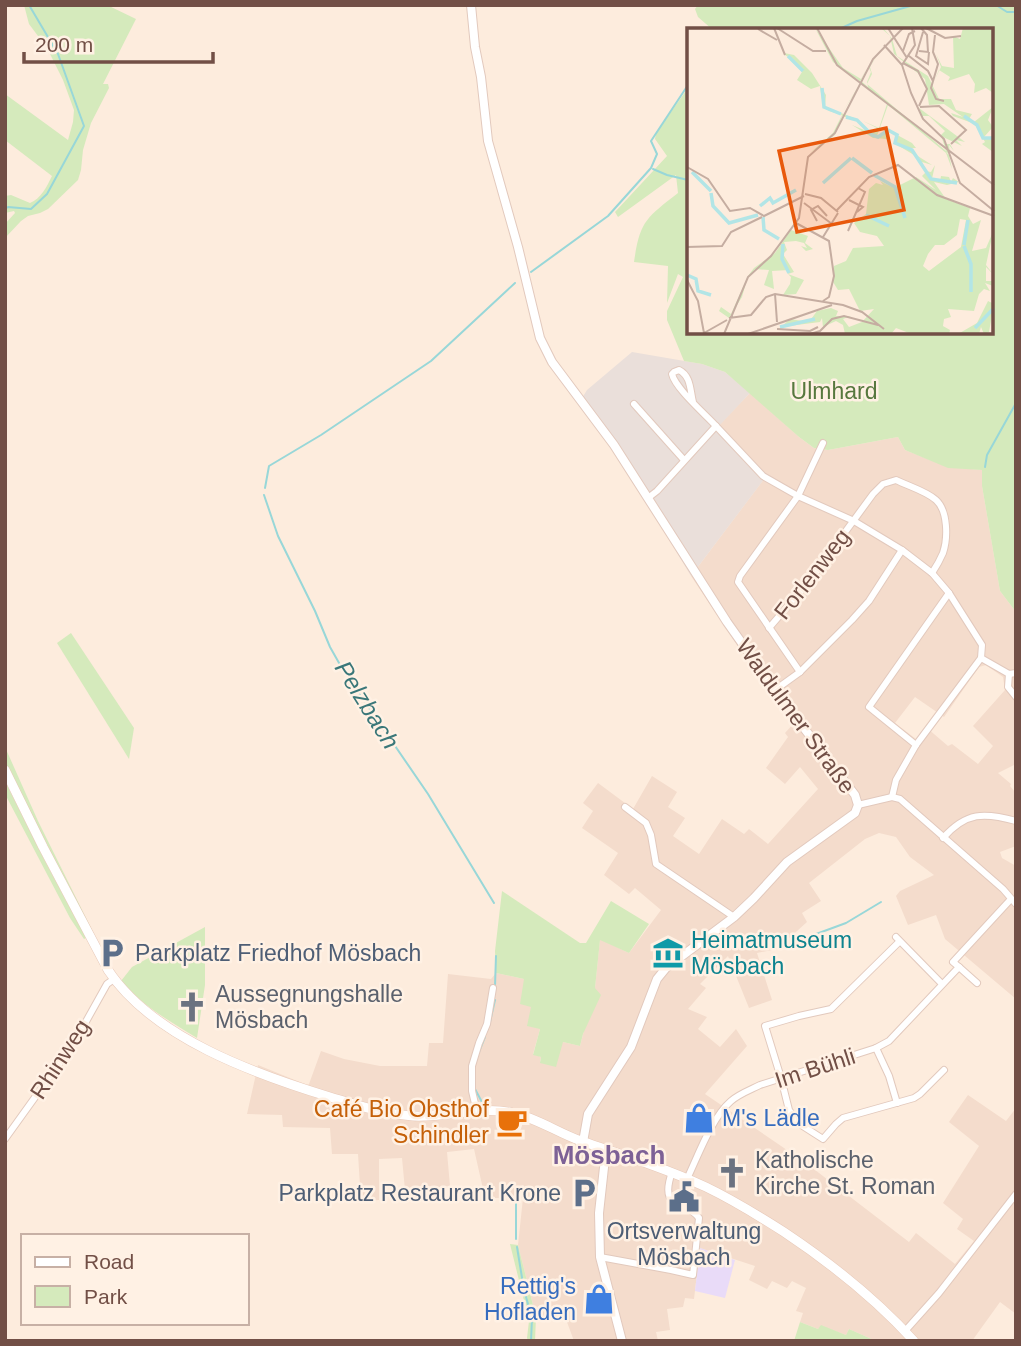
<svg xmlns="http://www.w3.org/2000/svg" width="1021" height="1346" font-family="Helvetica,sans-serif">
	<rect width="100%" height="100%" fill="#fdecdd"/>
	<path fill="#f4dccc" fill-rule="evenodd" d="M750 393 799 437 814 448 828 450 898 437 905 450 948 467 982 470V486L1000 591 1016 612V764L998 773 1011 784 1010 786 1016 793V846L1000 852 1002 858 1016 866V999L945 939 936 915 908 925 896 896 900 891 934 875 910 857 896 837 879 833 865 839 809 883 821 901 802 913 807 922 777 949 757 953 772 1000 749 1008 728 956 700 984 706 988 688 1009 707 1017 698 1029 720 1047 736 1029 747 1046 705 1094 806 1163 909 1242 916 1233 955 1264 974 1241 957 1229 963 1219 943 1203 979 1146 949 1122 968 1095 1006 1121 1016 1108V1314L1000 1302 972 1341H876L849 1329 846 1335 821 1326 818 1329 800 1322 803 1313 796 1311 806 1288 792 1281 787 1288 772 1281 767 1289 749 1280 755 1266 700 1248 694 1299 685 1298 683 1307 667 1309 670 1330 656 1332 658 1341H574L564 1314 536 1317 518 1245 523 1198H492L483 1189 474 1149 447 1152 450 1186 405 1190 402 1158 379 1159V1200L361 1201 358 1154H332L330 1128 283 1127 282 1115 247 1114 258 1065 307 1085 309 1084 321 1051 344 1059 380 1066H427L429 1043H443L448 974 491 979 496 973 524 979 531 1007 540 1029 533 1054 541 1057 540 1062 563 1042 580 1046 595 988 600 939 629 953 661 910 635 888 629 894 604 875 618 853 582 828 593 811 583 803 598 783 633 809 652 776 677 792 668 807 685 818 673 836 699 854 722 819 744 834 749 829 768 844 818 789 800 767 785 784 766 768 788 737 785 733 794 723 741 651 691 576 764 479 717 427ZM986 665 1003 677 1005 690 973 726 993 746 978 764 952 744 948 746 927 728 916 739 895 723 915 697 944 717 979 667Z"/>
	<polygon fill="#eadfda" points="632,352 702,364 725,372 750,393 718,427 765,478 691,576 613,447 579,403 587,390"/>
	<polygon fill="#e9dbf8" points="700,1248 735,1260 725,1298 695,1291"/>
	<g fill="#d5eabc">
		<path d="M24 5H107L136 19 103 84H108L109 88 91 123 83 150 81 170 78 180 48 209 40 213 28 216 21 221 5 238V224L15 213 14 211 5 213V196L11 195 30 203C41 199 47 186 52 176L5 140V94L68 140 73 122 74 110 63 80 47 48 29 24Z"/>
		<path d="M698 5H1016V612L1000 591 982 486V470L948 468 905 450 898 437 828 450 814 448 799 437 725 372 702 364 684 361 667 320V311L683 277 678 274 667 303 668 266 634 262C640 221 646 218 678 193L676 175 618 217 615 212 667 156 655 139 656 133 688 88V332H991V30H713L698 17 695 9Z"/>
		<polygon points="71,633 134,728 129,759 57,643"/>
		<polygon points="5,747 38,821 94,934 92,933 5,763"/>
		<polygon points="5,781 45,861 86,938 84,939 70,918 5,794"/>
		<polygon points="502,891 580,943 586,943 611,901 649,924 629,953 600,940 595,988 601,995 583,1034 580,1046 563,1042 556,1067 540,1063 541,1057 533,1055 540,1029 527,1026 531,1007 520,1004 524,979 496,973 495,951"/>
		<path d="M205 927V985L197 1038C169 1021 143 1006 121 981L132 967Z"/>
		<polygon points="510,1244 518,1245 536,1317 535,1341 528,1341 527,1338 529,1321"/>
		<polygon points="800,1322 818,1329 821,1325 846,1335 849,1329 876,1341 794,1341"/>
	</g>
	<g fill="none" stroke-linecap="round" stroke-linejoin="round">
		<g stroke="#98d7d8" stroke-width="2">
			<polyline points="996,5 1007,12 1016,12"/>
			<polyline points="837,30 857,21 914,5"/>
			<polyline points="653,169 667,175 688,180"/>
			<polyline points="5,209 8,207 31,209 47,194 84,126 58,54 29,5"/>
			<polyline points="531,272 608,216 651,168 657,154 651,141 688,85"/>
			<polyline points="985,467 987,455 1016,403"/>
			<polyline points="265,488 269,466 321,435 431,361 515,283"/>
			<polyline points="264,495 278,536 315,611 330,647 343,670 428,794 494,903"/>
			<polyline points="808,937 846,923 881,902"/>
			<polyline points="495,986 496,956"/>
			<polyline points="489,1026 495,1000"/>
			<polyline points="479,1052 485,1037"/>
			<polyline points="475,1089 483,1104 486,1104"/>
			<polyline points="516,1198 516,1239"/>
			<polyline points="517,1247 524,1290 532,1318 531,1341"/>
		</g>
		<g stroke="#e2c9bd" stroke-width="8">
			<g id="minor">
				<path d="M693 402C690 390 691 376 679 370L674 372 672 374C675 388 705 414 716 426"/>
				<polyline points="634,404 684,460"/>
				<polyline points="648,498 657,491 716,426 763,476 798,496 854,521 902,550 932,573 949,593 982,645 981,658 916,745 896,780 892,797"/>
				<path d="M769 628 810 580 873 494 883 484 896 480C908 486 926 491 936 500 948 511 948 538 943 553 940 560 936 567 932 573"/>
				<polyline points="981,658 1009,674 1016,673"/>
				<polyline points="800,672 738,582 740,576 798,496 823,443"/>
				<polyline points="1009,674 1008,687 1016,697"/>
				<polyline points="775,690 800,672 852,620 869,601 902,550"/>
				<polyline points="916,745 869,707 949,593"/>
				<polyline points="858,805 892,797 900,799 1003,889 1016,904"/>
				<polyline points="625,807 646,823 651,835 656,864 734,917"/>
				<path d="M943 838C966 812 984 812 1016 821"/>
				<polyline points="896,937 942,984"/>
				<polyline points="899,942 831,1009 799,1016 765,1026 781,1078 789,1110 798,1123 823,1139 836,1124 843,1118 914,1098 920,1094 944,1070"/>
				<polyline points="959,967 977,983"/>
				<polyline points="876,1048 889,1076 897,1103"/>
				<polyline points="477,1112 472,1091 472,1066 479,1043 487,1024 493,988"/>
				<polyline points="5,1139 74,1043 107,984 114,979"/>
				<path d="M687 1179C698 1156 712 1117 731 1101 739 1094 750 1090 760 1085L876 1048 889 1041 959 967 953 962 1011 899"/>
				<path d="M600 1257 671 1270 693 1275 699 1218C686 1199 658 1212 672 1172"/>
				<polyline points="905,1331 939,1293 1016,1194"/>
			</g>
		</g>
		<g stroke="#e2c9bd" stroke-width="10">
			<g id="tertiary">
				<polyline points="471,5 475,47 481,77 488,141 518,247 540,338 552,362 614,445 727,622 775,690 855,795 858,805 855,813 787,862 754,898 734,917 666,968 657,979 631,1047 588,1114 583,1142"/>
				<polyline points="606,1149 599,1213 600,1257 622,1341"/>
			</g>
		</g>
		<g stroke="#e7c9b9" stroke-width="10">
			<path id="secondary" d="M5 770 43 847 108 970C153 1038 255 1074 330 1097 357 1105 384 1114 413 1116 446 1118 481 1105 513 1113 537 1118 558 1133 581 1141 623 1155 665 1168 706 1187 733 1200 759 1216 784 1232 832 1264 874 1297 914 1341"/>
		</g>
		<use href="#minor" stroke="#fff" stroke-width="6"/>
		<use href="#tertiary" stroke="#fff" stroke-width="8"/>
		<use href="#secondary" stroke="#fff" stroke-width="9"/>
	</g>
	<defs>
		<g id="parking-bare" transform="scale(2.415)"><path d="M-3.5-5.5H1a3.5 3.5 0 0 1 0 7H-1V5.5H-3.5ZM-1-3.4V-.6H.8a1.4 1.4 0 0 0 0-2.8Z" fill="#5c6f8a" stroke="#fff1e4" stroke-width="2.5" paint-order="stroke"/></g>
		<g id="museum-bare" transform="scale(2.415)"><path d="M0-6L6-3V-2H-6V-3ZM-5-1h2V3h-2ZM-1-1h2V3h-2ZM3-1h2V3H3ZM-6 4H6V6H-6Z" fill="#0f9aa8" stroke="#fff1e4" stroke-width="2.5" paint-order="stroke"/></g>
		<g id="church-bare" transform="scale(2.415)"><path d="M-1.2-6h2.4v3.5h3.3v2.4h-3.3V6h-2.4V-.1h-3.3v-2.4h3.3Z" fill="#6b7280" stroke="#fff1e4" stroke-width="2.5" paint-order="stroke"/></g>
		<g id="shop-bare" transform="scale(2.415)"><path d="M-5-2.5h2.3a2.7 3.5 0 0 1 5.4 0H5L5.5 6h-11ZM-1.5-2.5h3a1.5 2.3 0 0 0-3 0Z" fill="#3f7fe0" stroke="#fff1e4" stroke-width="2.5" paint-order="stroke"/></g>
		<g id="cafe-bare" transform="scale(2.415)"><path d="M-5.5-4.5H6V0H3Q3 3.5 0 3.5H-2.5Q-5.5 3.5-5.5 0ZM3-3.2v2h1.7v-2ZM-6 4.5H4V6H-6Z" fill="#e8710a" stroke="#fff1e4" stroke-width="2.5" paint-order="stroke"/></g>
		<g id="civic-bare" transform="scale(2.415)"><path d="M-.6-6.5H3V-4.5H.6V-3L4-1V1h2V6H-6V1h2V-1L-.6-3ZM-1.2 2.5V6h2.4V2.5Z" fill="#5c6f8a" stroke="#fff1e4" stroke-width="2.5" paint-order="stroke"/></g>
	</defs>
	<g fill-rule="evenodd">
		<use href="#parking-bare" x="112" y="953"/>
		<use href="#museum-bare" x="668" y="953"/>
		<use href="#church-bare" x="192" y="1007"/>
		<use href="#shop-bare" x="699" y="1118"/>
		<use href="#cafe-bare" x="512" y="1122"/>
		<use href="#church-bare" x="732" y="1173"/>
		<use href="#parking-bare" x="584" y="1193"/>
		<use href="#civic-bare" x="684" y="1197"/>
		<use href="#shop-bare" x="599" y="1299"/>
	</g>
	<g text-anchor="middle" stroke-width="5" stroke-linejoin="round" paint-order="stroke">
		<g font-size="23" fill="#57783e" stroke="#fff1e4">
			<text x="834" y="399">Ulmhard</text>
		</g>
		<g font-size="23" fill="#724f46" stroke="#fff1e4">
			<text transform="translate(812 574) rotate(-52)" y="8">Forlenweg</text>
			<text transform="translate(796 716) rotate(54)" y="8">Waldulmer Straße</text>
			<text transform="translate(60 1059) rotate(-57)" y="8">Rhinweg</text>
			<text transform="translate(815 1068) rotate(-18)" y="8">Im Bühli</text>
		</g>
		<g font-size="23" fill="#0d838f" stroke="#fff1e4" text-anchor="start">
			<text x="691" y="948">Heimatmuseum<tspan x="691" dy="26">Mösbach</tspan></text>
		</g>
		<g font-size="23" fill="#4e5e75" stroke="#fff1e4" text-anchor="start">
			<text x="135" y="961">Parkplatz Friedhof Mösbach</text>
			<text x="561" y="1201" text-anchor="end">Parkplatz Restaurant Krone</text>
			<text x="684" y="1239" text-anchor="middle">Ortsverwaltung<tspan x="684" dy="26">Mösbach</tspan></text>
		</g>
		<g font-size="23" fill="#5b616d" stroke="#fff1e4" text-anchor="start">
			<text x="215" y="1002">Aussegnungshalle<tspan x="215" dy="26">Mösbach</tspan></text>
			<text x="755" y="1168">Katholische<tspan x="755" dy="26">Kirche St. Roman</tspan></text>
		</g>
		<g font-size="23" fill="#c56008" stroke="#fff1e4" text-anchor="end">
			<text x="489" y="1117">Café Bio Obsthof<tspan x="489" dy="26">Schindler</tspan></text>
		</g>
		<g font-size="23" fill="#366cbe" stroke="#fff1e4" text-anchor="start">
			<text x="722" y="1126">M's Lädle</text>
			<text x="576" y="1294" text-anchor="end">Rettig's<tspan x="576" dy="26">Hofladen</tspan></text>
		</g>
		<g font-size="24" font-style="italic" fill="#3a7779" stroke="#fff1e4">
			<text transform="translate(367 705) rotate(58)" y="8">Pelzbach</text>
		</g>
		<g font-size="26" font-weight="bold" fill="#7d6196" stroke="#fff1e4">
			<text x="609" y="1164">Mösbach</text>
		</g>
	</g>
	<g transform="translate(687 28)">
		<rect width="306" height="306" fill="#fdecdd"/>
		<path d="M128 0 156 40 174 51 180 40 174 52H173L181 59 180 54 184 44 182 40 194 21 183 39 185 46 180 56 259 123 254 107 258 103 242 88H235L232 80 278 114 269 112 275 118 256 109 259 116H263L267 123 262 117 263 126 259 124 262 127 265 141 259 125 201 77 190 108 201 102 225 115 229 120H222L225 121 226 125 245 137 235 134 239 143 244 144 248 137 245 151 251 152 253 154 254 148 262 149 264 154 266 150 272 154 260 157 247 154 259 171 283 180 281 188 286 196 294 192 285 223 299 220 306 204 299 237 306 246 299 239V253H306V258L298 255 303 263 297 261 292 266 287 283 261 281 264 289 257 291 256 298 263 302 262 306 222 305 209 300 204 306H158L156 297 149 293 136 299 135 290 133 294 94 299 103 291 122 294 130 283 144 280 151 283 149 288H164L156 291 162 299 175 294 187 281 173 283 162 261 151 262 146 254 147 238 159 233 166 220 197 218 190 208 173 204 167 195 179 186 182 161 189 155 196 157 193 153 207 160 229 149 249 162 235 148 239 144 232 130 207 115 209 107 202 104 200 111 186 110 165 97 182 104 170 93 155 88 148 107 123 125 146 105 155 87 142 83 136 79 133 58 124 61 110 52 115 44 105 31H104L98 27 97 25 107 27 125 45 139 67 138 79 170 91 184 106 190 100 176 93 192 100 200 76 174 55 155 85 174 54 146 34ZM273 191 279 192 274 219 242 243 236 238 241 226 248 217H257L270 207ZM194 0H196L203 8 205 11 210 28 241 48 252 71H264L269 82 285 86 282 91 287 94 306 79 301 92 306 99 297 109H306V124L295 116 298 114 288 96 266 88 264 85 276 89 257 76 242 77 238 51 207 26 203 8ZM276 0H306V65L299 60 287 65 288 56 282 46 261 53 263 49 252 42 247 53 254 39 249 26 255 38 267 40 266 8 273 11ZM104 202 121 208 118 215 126 221 119 223 114 218 120 220 117 215 109 213 97 214 100 222 96 226 107 244 101 246 117 252 109 266 96 267 103 256 104 249 101 246 102 242 85 243 87 261 77 257 82 242 68 241 60 251 55 269 42 290 32 283 34 279 44 286 61 248 67 240 88 225ZM301 273 307 276 302 304 297 306 294 299 292 306H271L290 295Z" fill="#d5eabc" fill-rule="evenodd"/>
		<path fill="none" stroke="#b2e5e6" stroke-width="3.5" d="M101 28 116 43M135 60 137 79 154 86M277 88 290 97 296 110H307M159 89 170 92 185 107 191 109 201 102 210 107 208 115 225 122 244 151 270 155M165 130 185 145M5 144 24 163M187 147 208 159 218 190M136 155 164 130M24 165 26 178 42 195 71 187M73 178 83 170 86 175 109 162M179 187 202 198M76 189 77 202 92 211M96 216 95 231 102 245M277 217 281 192M277 218 284 236V264M0 247 9 251 11 263 24 267M93 299 128 291M288 300 307 280"/>
		<path fill="none" stroke="#c5ada1" stroke-width="2" d="M87 0 98 27M90 0 126 23H139M130 0 150 37 307 157M201 0 220 30M225 0 228 17 215 37 224 65 236 91 257 111 273 155 307 183M239 0 258 10 274 8M71 1 90 12M236 4 229 28 241 36 242 24M248 7 246 24 251 36 244 60 249 71 257 73M197 17 215 37M216 23 222 6 228 3M232 23 241 24 240 7 234 0M222 28 241 43 246 53M216 35 231 43 240 61 232 78M233 79 252 78 279 102 264 116M0 139 21 151 43 183 63 180 77 188 117 168M118 166 134 170 151 184M162 172 176 179 170 184M117 175 145 196M150 182 182 149 211 137 250 167 307 188M130 193 124 182 131 178 140 188M109 195 142 213 147 248 142 269 136 273M161 203 178 164 171 160M136 209 151 185M0 219 35 218 44 204 75 189M0 252 11 273 17 305M88 266 90 294M42 290 64 287 79 269 88 266 156 277 175 284 197 301M90 301 123 303 131 299M17 305 40 292M37 306 61 249 84 228 112 190 121 129 148 105 186 31 216 0M61 306 145 277M123 306 133 303 145 291 157 288 191 297"/>
		<path fill="#e8590c" fill-opacity="0.15" stroke="#e8590c" stroke-width="3.5" d="M199 100 217 182 110 204 92 123Z"/>
		<rect width="306" height="306" fill="none" stroke="#724f46" stroke-width="3.5"/>
	</g>
	<rect width="1021" height="1346" fill="none" stroke="#724f46" stroke-width="14"/>
	<rect x="21" y="1234" width="228" height="91" fill="#fff1e4" stroke="#c7b0a5" stroke-width="2"/>
	<rect x="35" y="1257" width="35" height="10" fill="#ffffff" stroke="#c7b0a5" stroke-width="2"/>
	<text x="84" y="1269" font-size="21" fill="#724f46">Road</text>
	<rect x="35" y="1286" width="35" height="21" fill="#d5eabc" stroke="#c7b0a5" stroke-width="2"/>
	<text x="84" y="1304" font-size="21" fill="#724f46">Park</text>
	<path d="M24 52v10h189v-10" fill="none" stroke="#724f46" stroke-width="3.5"/>
	<text x="35" y="52" font-size="21" fill="#724f46" stroke="#fff1e4" stroke-width="5" paint-order="stroke">200 m</text>
</svg>
